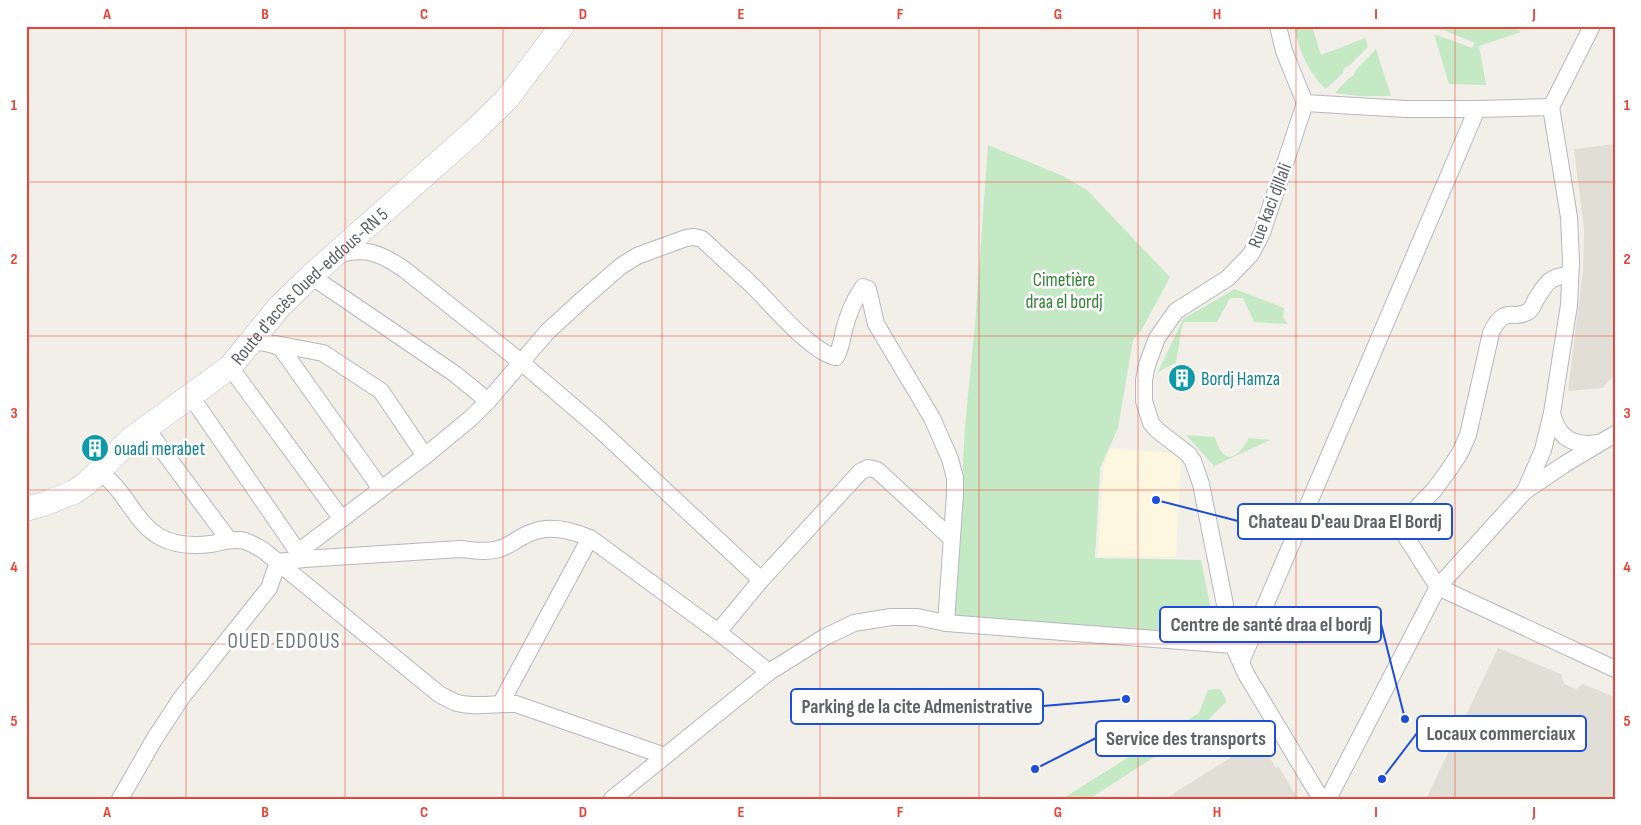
<svg xmlns="http://www.w3.org/2000/svg" width="1641" height="825" font-family="'Sofia Sans Condensed',sans-serif">
	<rect width="100%" height="100%" fill="#f1efe8"/>
	<polygon fill="#fef7e0" points="1111,448 1181,454 1176,557 1098,556 1103,468"/>
	<g fill="#e1ded6">
		<polygon points="1615,144 1615,375 1602,388 1568,391 1583,270 1584,230 1574,149"/>
		<polygon points="1498,648 1561,674 1564,684 1576,689 1583,684 1615,697 1615,799 1426,799"/>
		<polygon points="1252,744 1256,751 1268,755 1276,768 1279,767 1298,799 1165,799"/>
	</g>
	<g fill="#c5e8c5">
		<path d="M1294 26H1312L1321 55 1365 38 1368 47 1350 65 1344 68 1343 73 1326 89C1308 73 1299 50 1294 26Z"/>
		<polygon points="1448,26 1510,26 1521,32 1479,46 1486,85 1449,84 1434,34 1472,48 1475,43 1441,29"/>
		<polygon points="1376,49 1391,96 1358,96 1335,93 1348,79 1353,76 1356,70"/>
		<polygon points="988,145 1063,176 1087,190 1170,277 1142,329 1133,340 1118,428 1100,468 1095,558 1201,560 1216,635 955,616 965,426 975,325"/>
		<polygon points="1235,289 1284,308 1283,318 1288,324 1254,322 1243,298 1230,298 1217,322 1184,322 1182,326 1176,363 1163,369 1157,374 1183,319"/>
		<path d="M1186 435 1215 437C1223 465 1236 461 1249 438L1270 440 1214 466Z"/>
		<polygon points="1220,689 1227,701 1201,727 1089,799 1062,799 1199,713 1208,690"/>
	</g>
	<g fill="none" stroke-linecap="round" stroke-linejoin="round">
		<g stroke="#b5b8bc" stroke-width="18">
			<g id="minor">
				<polyline points="1278,26 1284,51 1305,103 1406,109 1477,109"/>
				<polyline points="1305,103 1262,233 1251,254 1228,278 1176,311 1157,338 1147,365 1144,380 1144,401 1151,423 1157,430 1188,454 1193,461 1201,484 1233,645 1246,674 1321,799"/>
				<polyline points="1551,107 1592,26"/>
				<path d="M336 256C364 245 382 254 405 270L521 362 597 427 761 580"/>
				<polyline points="311,276 455,374 488,401"/>
				<path d="M248 343C261 341 270 343 281 348L381 489"/>
				<polyline points="275,344 323,353 381,391 425,456"/>
				<polyline points="230,367 341,518"/>
				<polyline points="190,395 298,552"/>
				<path d="M1552 413C1558 438 1573 447 1599 443"/>
				<polyline points="146,428 229,540"/>
				<path d="M99 471C108 478 116 486 123 496 134 511 144 529 162 538 176 545 195 546 211 544 222 542 234 538 245 541 251 543 257 547 263 550L439 694C445 697 451 701 457 703 476 708 496 703 516 704L665 756"/>
				<polyline points="1525,491 1565,464 1615,434"/>
				<path d="M304 559 460 549C473 550 486 553 499 549 510 546 519 537 530 533 549 524 571 530 590 538L718 632 769 672"/>
				<polyline points="718,632 761,580 851,482 860,472 868,468 877,470 951,538"/>
				<path d="M1241 662 1477 109 1551 107 1569 217 1571 261 1569 305 1552 413 1543 450 1525 491 1438 587 1406 537 1404 527 1409 516 1434 490 1448 471 1460 453 1468 435 1491 333C1505 303 1514 322 1529 311 1531 309 1534 304 1535 301 1546 284 1548 276 1570 275"/>
				<polyline points="501,703 590,538"/>
				<path d="M120 799 155 738 182 697 269 588 278 562 304 559 298 552 425 456 471 418 488 401 547 332 583 299 621 266 637 256 686 238 694 237 702 239C719 255 737 271 754 287 772 305 812 353 836 357 841 348 842 340 844 330 848 314 854 300 863 287L868 289 876 324 932 418 950 459 955 478V494L946 623"/>
				<polyline points="612,799 769,672 825,637 854,623 891,617 917,617 946,623 1233,645"/>
				<polyline points="1328,799 1438,587 1615,669"/>
			</g>
		</g>
		<g stroke="#b6babf" stroke-width="25">
			<g id="secondary">
				<path id="s1" d="M26 509 44 504 74 492 87 483 131 439 230 367 280 306 311 276 472 133 506 100 562 26"/>
			</g>
		</g>
		<use href="#minor" stroke="#fff" stroke-width="16"/>
		<use href="#secondary" stroke="#fff" stroke-width="24"/>
	</g>
	<path fill="none" stroke="#ea4335" stroke-width="1" stroke-opacity="0.55" d="M186 26V799M345 26V799M503 26V799M662 26V799M820 26V799M979 26V799M1138 26V799M1296 26V799M1455 26V799M26 182H1615M26 336H1615M26 490H1615M26 644H1615"/>
	<defs>
		<g id="building-disc" transform="scale(1.4375)"><circle r="9.5" fill="#0f9aa8" stroke="#fff"/><path d="M-4-6H4V6H1V3H-1V6H-4ZM-2.5-4.3h1.7v1.8h-1.7ZM.8-4.3h1.7v1.8H.8ZM-2.5-1h1.7V.8h-1.7ZM.8-1h1.7V.8H.8Z" fill="#fff"/></g>
	</defs>
	<g fill-rule="evenodd">
		<use href="#building-disc" x="1182" y="378"/>
		<use href="#building-disc" x="95" y="448"/>
	</g>
	<g text-anchor="middle" stroke-width="5" stroke-linejoin="round" paint-order="stroke">
		<g font-size="19" fill="#5f6368" stroke="#fff">
			<text transform="translate(1269 205) rotate(-69)" y="7">Rue kaci djllali</text>
			<text dy="7" stroke="none"><textPath href="#s1" startOffset="365">Route d'accès Oued-eddous-RN 5</textPath></text>
		</g>
		<g font-size="19" fill="#348238" stroke="#fff">
			<text x="1064" y="286">Cimetière<tspan x="1064" dy="22">draa el bordj</tspan></text>
		</g>
		<g font-size="19" fill="#0d838f" stroke="#fff" text-anchor="start">
			<text x="1201" y="385">Bordj Hamza</text>
			<text x="114" y="455">ouadi merabet</text>
		</g>
		<g font-size="21" letter-spacing="1" fill="#70757a" stroke="#fff">
			<text x="284" y="648">OUED EDDOUS</text>
		</g>
	</g>
	<path fill="none" stroke="#1d4ed8" stroke-width="2" d="M1156 500L1238 521M1405 719L1381 624M1126 699L1043 706M1382 779L1417 733M1035 769L1096 738"/>
	<g fill="#1d4ed8" stroke="#fff" stroke-width="2">
		<circle cx="1156" cy="500" r="5"/>
		<circle cx="1405" cy="719" r="5"/>
		<circle cx="1126" cy="699" r="5"/>
		<circle cx="1382" cy="779" r="5"/>
		<circle cx="1035" cy="769" r="5"/>
	</g>
	<g fill="#fff" stroke="#1d4ed8" stroke-width="2">
		<rect x="1238" y="504" width="214" height="35" rx="5"/>
		<rect x="1160" y="607" width="221" height="35" rx="5"/>
		<rect x="791" y="689" width="252" height="35" rx="5"/>
		<rect x="1417" y="716" width="169" height="35" rx="5"/>
		<rect x="1096" y="721" width="179" height="35" rx="5"/>
	</g>
	<g font-size="20" text-anchor="middle" font-weight="bold" fill="#5f6368">
		<text x="1345" y="528">Chateau D'eau Draa El Bordj</text>
		<text x="1271" y="631">Centre de santé draa el bordj</text>
		<text x="917" y="713">Parking de la cite Admenistrative</text>
		<text x="1501" y="740">Locaux commerciaux</text>
		<text x="1186" y="745">Service des transports</text>
	</g>
	<rect width="1641" height="825" fill="none" stroke="#ffffff" stroke-width="55"/>
	<rect x="28" y="28" width="1586" height="770" fill="none" stroke="#ea4335" stroke-width="2"/>
	<g font-size="16" text-anchor="middle" font-weight="bold" fill="#ea4335">
		<text x="107" y="19">A</text>
		<text x="265" y="19">B</text>
		<text x="424" y="19">C</text>
		<text x="583" y="19">D</text>
		<text x="741" y="19">E</text>
		<text x="900" y="19">F</text>
		<text x="1058" y="19">G</text>
		<text x="1217" y="19">H</text>
		<text x="1376" y="19">I</text>
		<text x="1534" y="19">J</text>
		<text x="14" y="110">1</text>
		<text x="1627" y="110">1</text>
		<text x="14" y="264">2</text>
		<text x="1627" y="264">2</text>
		<text x="14" y="418">3</text>
		<text x="1627" y="418">3</text>
		<text x="14" y="572">4</text>
		<text x="1627" y="572">4</text>
		<text x="14" y="726">5</text>
		<text x="1627" y="726">5</text>
		<text x="107" y="817">A</text>
		<text x="265" y="817">B</text>
		<text x="424" y="817">C</text>
		<text x="583" y="817">D</text>
		<text x="741" y="817">E</text>
		<text x="900" y="817">F</text>
		<text x="1058" y="817">G</text>
		<text x="1217" y="817">H</text>
		<text x="1376" y="817">I</text>
		<text x="1534" y="817">J</text>
	</g>
</svg>
